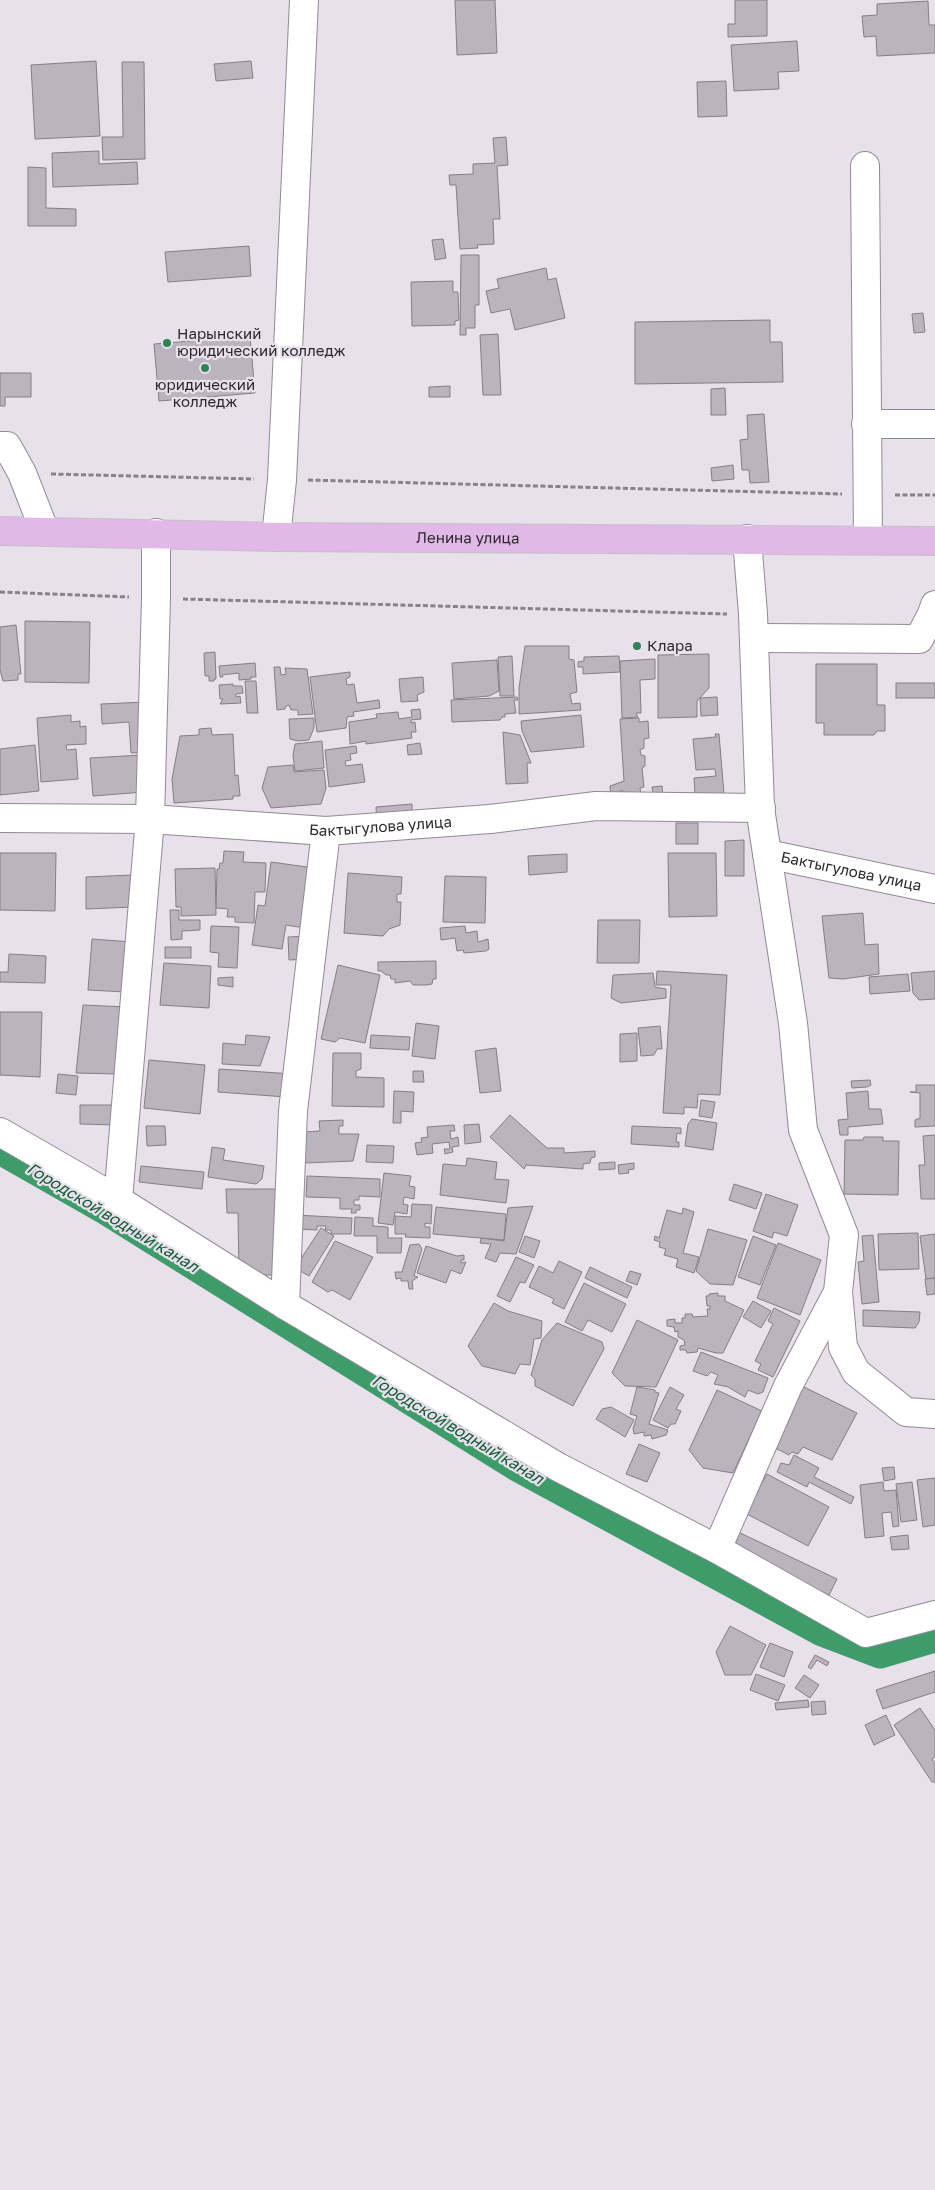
<svg xmlns="http://www.w3.org/2000/svg" width="935" height="2190" font-family="'Golos Text',sans-serif">
	<rect width="100%" height="100%" fill="#e8e0ea"/>
	<g fill="none" stroke-linecap="round" stroke-linejoin="round">
		<polyline stroke="#3e9b6a" stroke-width="29" points="0,1150 105,1210 517,1467 822,1632 880,1654 935,1638"/>
	</g>
	<g fill="#bbb3bd" stroke="#867e87">
		<polygon points="455,0 495,0 497,53 457,55"/>
		<polygon points="735,0 767,0 767,36 728,37 728,24 735,24"/>
		<polygon points="928,1 929,25 935,25 935,53 877,56 876,36 864,37 862,16 877,15 877,4"/>
		<polygon points="797,41 799,71 778,72 779,89 734,91 731,45"/>
		<polygon points="96,61 100,136 35,139 31,65"/>
		<polygon points="251,61 253,78 216,81 214,64"/>
		<polygon points="122,62 144,62 145,159 103,160 102,137 123,137"/>
		<polygon points="726,81 727,116 698,117 697,82"/>
		<polygon points="506,137 508,165 497,166 500,219 493,219 494,244 477,245 478,248 460,249 456,185 450,185 449,175 473,174 473,164 495,163 493,138"/>
		<polygon points="99,151 99,164 137,162 138,184 53,187 52,153"/>
		<polygon points="28,167 46,168 46,208 76,209 76,226 28,226"/>
		<polygon points="443,239 446,258 435,260 432,240"/>
		<polygon points="249,246 251,276 168,282 165,252"/>
		<polygon points="461,255 479,255 479,305 475,305 475,328 466,328 466,335 460,335"/>
		<polygon points="546,268 548,280 556,278 565,318 515,330 510,309 491,313 486,291 499,288 497,279"/>
		<polygon points="453,281 453,292 458,292 459,320 455,321 455,325 412,326 411,282"/>
		<polygon points="923,313 925,332 914,333 912,314"/>
		<polygon points="770,320 770,342 782,342 783,382 635,384 635,322"/>
		<polygon points="498,334 501,395 483,395 480,335"/>
		<polygon points="250,336 255,393 159,401 154,344"/>
		<polygon points="0,373 31,373 31,397 5,397 5,406 0,406"/>
		<polygon points="450,386 450,397 429,397 429,387"/>
		<polygon points="725,388 726,415 711,415 711,389"/>
		<polygon points="764,414 769,482 750,483 749,470 742,470 740,440 748,439 747,415"/>
		<polygon points="733,465 734,479 712,481 711,468"/>
		<polygon points="25,621 90,622 89,683 25,682"/>
		<polygon points="16,625 21,674 18,674 18,680 3,681 0,670 0,627"/>
		<polygon points="525,646 569,646 569,659 574,660 577,692 570,694 572,704 580,703 581,710 519,714 519,688"/>
		<polygon points="215,652 216,679 214,679 214,681 209,681 209,676 205,676 204,653"/>
		<polygon points="709,654 709,688 697,701 697,717 658,718 658,655"/>
		<polygon points="512,656 514,696 500,696 498,657"/>
		<polygon points="619,656 620,672 583,674 583,667 578,667 578,662 584,661 584,657"/>
		<polygon points="655,659 655,679 640,680 641,713 636,713 638,717 622,718 620,661"/>
		<polygon points="497,660 499,691 489,696 454,699 452,663"/>
		<polygon points="255,663 256,677 251,677 251,679 239,680 239,673 222,675 223,677 220,677 219,666"/>
		<polygon points="816,664 877,664 877,705 885,705 885,731 877,731 874,735 824,735 824,723 816,723"/>
		<polygon points="274,667 280,667 281,675 286,674 285,668 307,669 313,714 298,715 298,710 291,710 289,705 285,707 285,709 277,710"/>
		<polygon points="350,672 350,677 346,679 347,685 354,684 357,703 379,700 380,708 353,712 354,716 347,717 346,728 317,732 310,677"/>
		<polygon points="423,677 424,692 417,695 418,701 401,702 399,679"/>
		<polygon points="245,681 256,681 258,713 247,713"/>
		<rect x="896" y="683" width="39" height="15"/>
		<polygon points="233,684 233,686 242,686 243,693 236,694 236,697 240,696 241,703 220,704 223,699 220,699 219,685"/>
		<polygon points="517,697 518,700 514,700 516,713 505,714 505,717 502,717 500,720 452,722 451,700"/>
		<polygon points="717,697 718,715 701,716 700,698"/>
		<polygon points="146,702 148,752 131,753 129,722 102,724 101,704"/>
		<polygon points="420,709 421,719 411,720 411,723 415,722 416,732 411,732 412,738 366,744 366,741 350,744 349,722 377,718 376,714 398,712 399,719 412,717 411,710"/>
		<polygon points="71,715 71,722 80,721 80,727 86,726 86,744 66,745 67,750 76,749 78,779 41,782 37,718"/>
		<polygon points="581,715 584,747 531,752 522,731 521,721"/>
		<polygon points="314,718 314,728 309,740 298,741 290,739 289,719"/>
		<polygon points="639,718 639,722 648,721 649,738 644,739 644,748 640,750 641,755 645,756 645,766 642,768 644,787 640,788 641,795 653,794 652,787 662,786 663,797 623,802 622,790 620,791 620,799 611,800 610,786 624,781 620,719"/>
		<polygon points="211,728 212,735 233,734 235,776 238,775 240,796 233,796 233,799 174,803 172,779 180,736 199,735 199,729"/>
		<polygon points="503,732 520,735 531,763 527,763 528,783 506,784"/>
		<polygon points="715,734 719,734 724,794 705,798 702,793 695,794 694,778 716,776 715,769 696,770 693,739 716,737"/>
		<polygon points="322,741 324,768 295,771 293,755 295,744"/>
		<polygon points="420,743 422,754 408,755 407,745"/>
		<polygon points="35,745 39,791 0,795 0,749"/>
		<polygon points="356,746 357,753 350,754 351,760 345,761 346,766 362,764 365,782 329,787 325,750"/>
		<polygon points="142,755 144,792 93,796 90,758"/>
		<polygon points="293,765 294,772 324,770 326,788 321,804 271,808 262,788 268,767"/>
		<polygon points="412,804 412,811 377,824 376,807"/>
		<rect x="676" y="823" width="22" height="21"/>
		<polygon points="744,840 744,876 725,876 725,841"/>
		<polygon points="224,851 244,852 243,862 266,863 265,892 255,892 254,923 235,922 235,917 227,917 228,909 216,908 217,869 219,869 220,863 223,863"/>
		<polygon points="0,853 56,853 55,911 0,910"/>
		<polygon points="668,853 716,853 717,916 669,917"/>
		<polygon points="567,854 567,872 529,875 528,856"/>
		<polygon points="271,862 314,868 305,928 286,925 282,949 252,945 258,905 265,906"/>
		<polygon points="215,868 216,915 181,916 181,907 176,907 175,869"/>
		<polygon points="348,873 402,877 401,894 397,894 397,902 401,902 400,925 389,929 383,936 344,933"/>
		<polygon points="132,875 133,907 86,909 86,877"/>
		<polygon points="445,876 486,877 485,923 443,922"/>
		<polygon points="170,910 179,910 179,920 200,920 200,930 182,931 182,939 171,940"/>
		<polygon points="863,913 865,945 878,944 879,974 843,979 829,978 822,916"/>
		<polygon points="598,920 640,920 639,963 597,963"/>
		<polygon points="211,926 239,927 237,968 218,967 219,953 210,952"/>
		<polygon points="465,926 466,933 477,931 478,942 488,939 489,949 486,951 464,953 463,950 457,951 455,938 441,940 440,928"/>
		<polygon points="309,936 309,959 289,960 288,937"/>
		<polygon points="92,939 132,942 125,992 88,990"/>
		<rect x="165" y="947" width="26" height="11"/>
		<polygon points="9,954 46,956 45,983 0,982 0,972 8,972"/>
		<polygon points="436,961 436,979 433,979 432,984 426,985 413,985 410,981 395,983 395,979 391,979 390,975 386,975 381,971 378,971 378,962"/>
		<polygon points="164,963 211,966 209,1008 160,1005"/>
		<polygon points="338,965 380,975 365,1043 340,1038 335,1042 321,1039"/>
		<polygon points="657,971 727,975 720,1095 698,1094 697,1108 684,1107 684,1114 663,1113 671,985 656,985"/>
		<polygon points="935,971 935,999 919,1000 913,993 911,973"/>
		<polygon points="653,973 655,987 666,989 666,998 621,1003 611,998 613,975"/>
		<polygon points="908,974 910,991 870,994 869,977"/>
		<polygon points="233,977 233,987 218,985 218,978"/>
		<polygon points="83,1005 127,1007 118,1074 76,1073"/>
		<polygon points="0,1012 42,1012 40,1077 0,1075"/>
		<polygon points="416,1023 439,1026 435,1059 412,1056"/>
		<polygon points="660,1026 662,1049 657,1049 654,1055 641,1056 638,1028"/>
		<polygon points="637,1033 637,1061 620,1062 620,1034"/>
		<polygon points="246,1035 270,1037 260,1066 222,1064 223,1043 245,1045"/>
		<polygon points="371,1035 410,1037 409,1050 370,1048"/>
		<polygon points="496,1048 501,1091 480,1093 475,1051"/>
		<polygon points="333,1053 361,1053 361,1069 356,1071 356,1077 384,1078 384,1107 332,1106"/>
		<polygon points="149,1060 205,1065 200,1114 144,1108"/>
		<polygon points="219,1069 293,1074 286,1097 218,1092"/>
		<polygon points="413,1071 423,1071 424,1082 413,1082"/>
		<polygon points="58,1074 78,1076 76,1095 56,1093"/>
		<polygon points="870,1080 871,1085 867,1087 852,1088 851,1081"/>
		<polygon points="916,1085 935,1085 935,1126 915,1127 915,1120 920,1118 920,1093 910,1092 916,1092"/>
		<polygon points="394,1091 414,1092 413,1112 401,1111 401,1123 393,1123"/>
		<polygon points="868,1091 869,1109 881,1109 883,1124 848,1127 848,1135 840,1135 838,1120 848,1119 846,1093"/>
		<polygon points="701,1100 715,1102 712,1118 699,1116"/>
		<polygon points="80,1105 116,1105 115,1125 80,1124"/>
		<polygon points="510,1115 547,1148 564,1148 564,1153 595,1151 595,1157 591,1158 590,1163 583,1164 583,1169 526,1165 524,1169 490,1137"/>
		<polygon points="692,1119 717,1123 713,1150 685,1146 688,1124"/>
		<polygon points="343,1120 343,1126 339,1126 339,1134 359,1134 353,1161 305,1163 304,1132 320,1131 319,1121"/>
		<polygon points="479,1124 481,1142 465,1144 464,1125"/>
		<polygon points="454,1125 455,1131 450,1131 451,1139 458,1137 459,1146 452,1147 453,1152 445,1154 444,1149 450,1149 449,1142 432,1144 433,1153 417,1155 415,1143 422,1142 421,1138 428,1137 427,1127"/>
		<polygon points="146,1126 165,1126 166,1145 147,1146"/>
		<polygon points="632,1126 681,1128 681,1134 677,1133 676,1142 679,1142 679,1147 631,1144"/>
		<polygon points="935,1135 935,1199 921,1199 919,1165 925,1165 923,1136"/>
		<polygon points="864,1137 883,1137 883,1141 899,1141 898,1195 844,1194 845,1140 863,1140"/>
		<polygon points="367,1145 394,1146 393,1163 366,1162"/>
		<polygon points="212,1147 225,1149 223,1160 264,1166 262,1179 256,1184 208,1177"/>
		<polygon points="467,1158 497,1162 495,1179 509,1180 506,1203 440,1195 443,1164 466,1166"/>
		<polygon points="615,1162 615,1169 599,1170 599,1163"/>
		<polygon points="634,1163 634,1169 628,1170 629,1173 619,1174 618,1165"/>
		<polygon points="141,1166 204,1172 202,1189 139,1182"/>
		<polygon points="384,1173 411,1176 409,1186 415,1187 414,1199 404,1197 403,1204 408,1205 407,1214 395,1212 393,1225 378,1223"/>
		<polygon points="307,1176 380,1179 380,1197 359,1196 359,1200 354,1200 354,1205 360,1205 360,1210 356,1210 356,1213 351,1213 352,1209 340,1209 340,1198 306,1197"/>
		<polygon points="734,1184 762,1193 756,1209 729,1200"/>
		<polygon points="226,1189 281,1189 282,1275 239,1275 238,1213 227,1213"/>
		<polygon points="766,1194 798,1205 787,1236 774,1232 772,1238 753,1231"/>
		<polygon points="412,1204 432,1205 431,1224 425,1223 425,1227 430,1227 430,1238 405,1237 406,1234 395,1234 395,1216 411,1217"/>
		<polygon points="533,1206 516,1254 500,1253 496,1262 485,1258 491,1244 480,1243 481,1238 504,1241 508,1208"/>
		<polygon points="436,1207 506,1214 504,1240 433,1234"/>
		<polygon points="683,1208 694,1212 683,1253 699,1257 694,1273 676,1267 678,1259 664,1255 666,1249 659,1247 660,1242 654,1240 655,1236 659,1238 667,1210 682,1214"/>
		<polygon points="295,1215 352,1218 351,1234 331,1234 331,1230 325,1230 326,1226 317,1226 317,1230 298,1229"/>
		<polygon points="355,1217 373,1218 373,1226 388,1227 388,1238 402,1238 401,1253 377,1253 377,1236 354,1236"/>
		<polygon points="321,1228 334,1236 309,1276 295,1268"/>
		<polygon points="708,1229 747,1240 733,1285 710,1284 696,1271"/>
		<polygon points="918,1233 919,1269 879,1270 878,1234"/>
		<polygon points="935,1234 935,1278 926,1279 920,1236"/>
		<polygon points="873,1235 879,1302 862,1304 858,1262 864,1261 862,1236"/>
		<polygon points="525,1236 540,1241 534,1258 519,1252"/>
		<polygon points="753,1236 776,1245 760,1285 738,1277"/>
		<polygon points="335,1241 373,1257 350,1300 332,1290 328,1292 312,1282"/>
		<polygon points="778,1243 821,1260 800,1315 757,1298"/>
		<polygon points="419,1244 422,1249 414,1276 418,1277 412,1281 413,1289 409,1289 408,1281 401,1281 401,1278 396,1279 395,1272 402,1272 410,1245"/>
		<polygon points="426,1246 457,1256 464,1255 464,1260 461,1260 461,1263 466,1262 461,1274 451,1270 446,1283 417,1273"/>
		<polygon points="516,1257 534,1265 525,1283 520,1282 510,1302 497,1296"/>
		<polygon points="559,1261 582,1272 564,1309 552,1303 554,1299 529,1287 539,1266 553,1273"/>
		<polygon points="590,1267 632,1287 627,1298 585,1278"/>
		<polygon points="630,1271 641,1274 637,1285 626,1281"/>
		<polygon points="935,1278 935,1294 927,1295 925,1279"/>
		<polygon points="584,1283 626,1304 612,1332 588,1320 582,1331 565,1322"/>
		<polygon points="718,1293 718,1296 725,1296 725,1301 744,1310 723,1353 716,1353 698,1348 697,1352 687,1353 686,1350 680,1350 680,1346 685,1345 684,1340 678,1337 678,1331 675,1332 674,1327 667,1326 667,1320 675,1319 675,1323 682,1323 682,1318 685,1318 685,1314 692,1314 693,1317 708,1316 707,1309 710,1309 710,1306 707,1306 706,1296 709,1296 709,1294"/>
		<polygon points="753,1301 771,1311 761,1328 743,1317"/>
		<polygon points="494,1303 508,1311 542,1321 541,1338 534,1339 530,1365 520,1364 515,1374 482,1366 468,1346"/>
		<polygon points="774,1308 800,1321 773,1377 758,1370 761,1364 755,1361 773,1324 768,1321"/>
		<polygon points="863,1310 920,1312 919,1322 915,1328 863,1326"/>
		<polygon points="637,1320 678,1340 656,1387 625,1386 612,1373"/>
		<polygon points="557,1323 602,1342 604,1349 573,1406 535,1386 535,1379 531,1375 542,1340"/>
		<polygon points="701,1352 768,1378 763,1392 758,1394 748,1390 745,1397 728,1387 714,1384 718,1375 711,1372 707,1376 693,1371"/>
		<polygon points="637,1387 655,1390 655,1392 659,1393 649,1424 668,1430 666,1435 652,1439 651,1435 644,1436 644,1432 634,1434 633,1429 637,1416 630,1414"/>
		<polygon points="670,1387 684,1395 676,1409 681,1411 675,1424 671,1424 668,1428 653,1420"/>
		<polygon points="804,1387 857,1413 832,1460 803,1447 798,1454 792,1452 789,1455 775,1448 782,1417"/>
		<polygon points="717,1390 762,1411 733,1473 703,1468 689,1450"/>
		<polygon points="611,1407 634,1420 625,1437 596,1419 602,1409"/>
		<polygon points="639,1444 660,1453 647,1482 626,1474"/>
		<polygon points="794,1455 819,1468 814,1477 854,1497 851,1504 809,1482 807,1487 777,1472 781,1463 789,1465"/>
		<polygon points="894,1467 895,1479 884,1481 882,1468"/>
		<polygon points="767,1474 829,1507 808,1546 745,1513"/>
		<polygon points="935,1478 935,1525 923,1527 917,1480"/>
		<polygon points="883,1482 884,1491 896,1490 899,1526 893,1527 891,1512 882,1513 884,1536 865,1538 860,1485"/>
		<polygon points="912,1482 917,1520 901,1522 896,1484"/>
		<polygon points="734,1530 837,1579 829,1595 726,1546"/>
		<polygon points="908,1535 909,1549 892,1550 890,1537"/>
		<polygon points="730,1626 766,1645 751,1675 725,1675 716,1652"/>
		<polygon points="770,1643 793,1652 784,1677 760,1667"/>
		<polygon points="815,1655 829,1662 827,1666 817,1660 811,1669 808,1667"/>
		<polygon points="935,1671 935,1692 883,1709 876,1690"/>
		<polygon points="756,1674 785,1685 778,1701 750,1690"/>
		<polygon points="804,1675 819,1685 810,1698 795,1688"/>
		<polygon points="808,1700 809,1707 776,1710 775,1703"/>
		<polygon points="825,1701 826,1714 812,1715 811,1702"/>
		<polygon points="920,1708 935,1730 935,1757 932,1759 935,1763 935,1782 932,1782 894,1725"/>
		<polygon points="886,1715 895,1735 874,1745 865,1725"/>
	</g>
	<g fill="none" stroke-linecap="round" stroke-linejoin="round">
		<g stroke="#928a93" stroke-width="30">
			<g id="minor">
				<polyline points="865,166 868,540"/>
				<polyline points="866,424 935,424"/>
				<polyline points="0,446 7,446 22,473 45,532"/>
				<polyline points="276,537 282,480 304,0"/>
				<polyline points="754,638 919,639 932,614 935,605"/>
				<path id="s1" d="M0 818 150 819 326 831 490 819 596 806 761 808"/>
				<path id="s2" d="M767 854 935 889"/>
				<polyline points="0,1132 118,1200 285,1305 558,1467 717,1549 866,1633 935,1615"/>
				<polyline points="118,1200 150,819 156,598 156,533"/>
				<polyline points="838,1292 843,1347 856,1372 906,1412 935,1414"/>
				<polyline points="285,1305 293,1111 326,831"/>
				<polyline points="717,1549 788,1386 838,1292 844,1235 803,1130 793,1023 760,808 753,614 747,539"/>
			</g>
		</g>
		<g stroke="#c4c3c4" stroke-width="30">
			<g id="major">
				<path id="s3" d="M0 531 276 537 935 541"/>
			</g>
		</g>
		<g stroke="#878188" stroke-width="3" stroke-dasharray="5 2.5" stroke-linecap="butt">
			<polyline points="51,474 254,479"/>
			<polyline points="308,480 842,494"/>
			<polyline points="895,495 935,495"/>
			<polyline points="0,592 129,597"/>
			<polyline points="183,599 727,614"/>
		</g>
		<use href="#minor" stroke="#fff" stroke-width="28"/>
		<use href="#major" stroke="#e1b8e8" stroke-width="28"/>
	</g>
	<g fill="#2e8458" stroke="#e8e0ea" stroke-width="2">
		<circle cx="167" cy="343" r="5"/>
		<circle cx="205" cy="368" r="5"/>
		<circle cx="637" cy="646" r="5"/>
	</g>
	<g text-anchor="middle" stroke-width="4.5" stroke-linejoin="round" paint-order="stroke">
		<g font-size="15" fill="#2b282c" stroke="#e8e0ea" text-anchor="start">
			<text x="177" y="339">Нарынский<tspan x="177" dy="17">юридический колледж</tspan></text>
			<text x="205" y="390" text-anchor="middle">юридический<tspan x="205" dy="17">колледж</tspan></text>
			<text x="647" y="651">Клара</text>
		</g>
		<g font-size="15" fill="#2b282c" stroke="#e8e0ea">
			<text dy="5" stroke="none"><textPath href="#s3" startOffset="468">Ленина улица</textPath></text>
			<text dy="5" stroke="none"><textPath href="#s1" startOffset="381">Бактыгулова улица</textPath></text>
			<text dy="5" stroke="none"><textPath href="#s2" startOffset="86">Бактыгулова улица</textPath></text>
		</g>
		<g font-size="16" font-style="italic" fill="#135937" stroke="#e8e0ea">
			<text transform="translate(113 1217) rotate(31)" y="6">Городской водный канал</text>
			<text transform="translate(458 1429) rotate(31)" y="6">Городской водный канал</text>
		</g>
	</g>
</svg>
